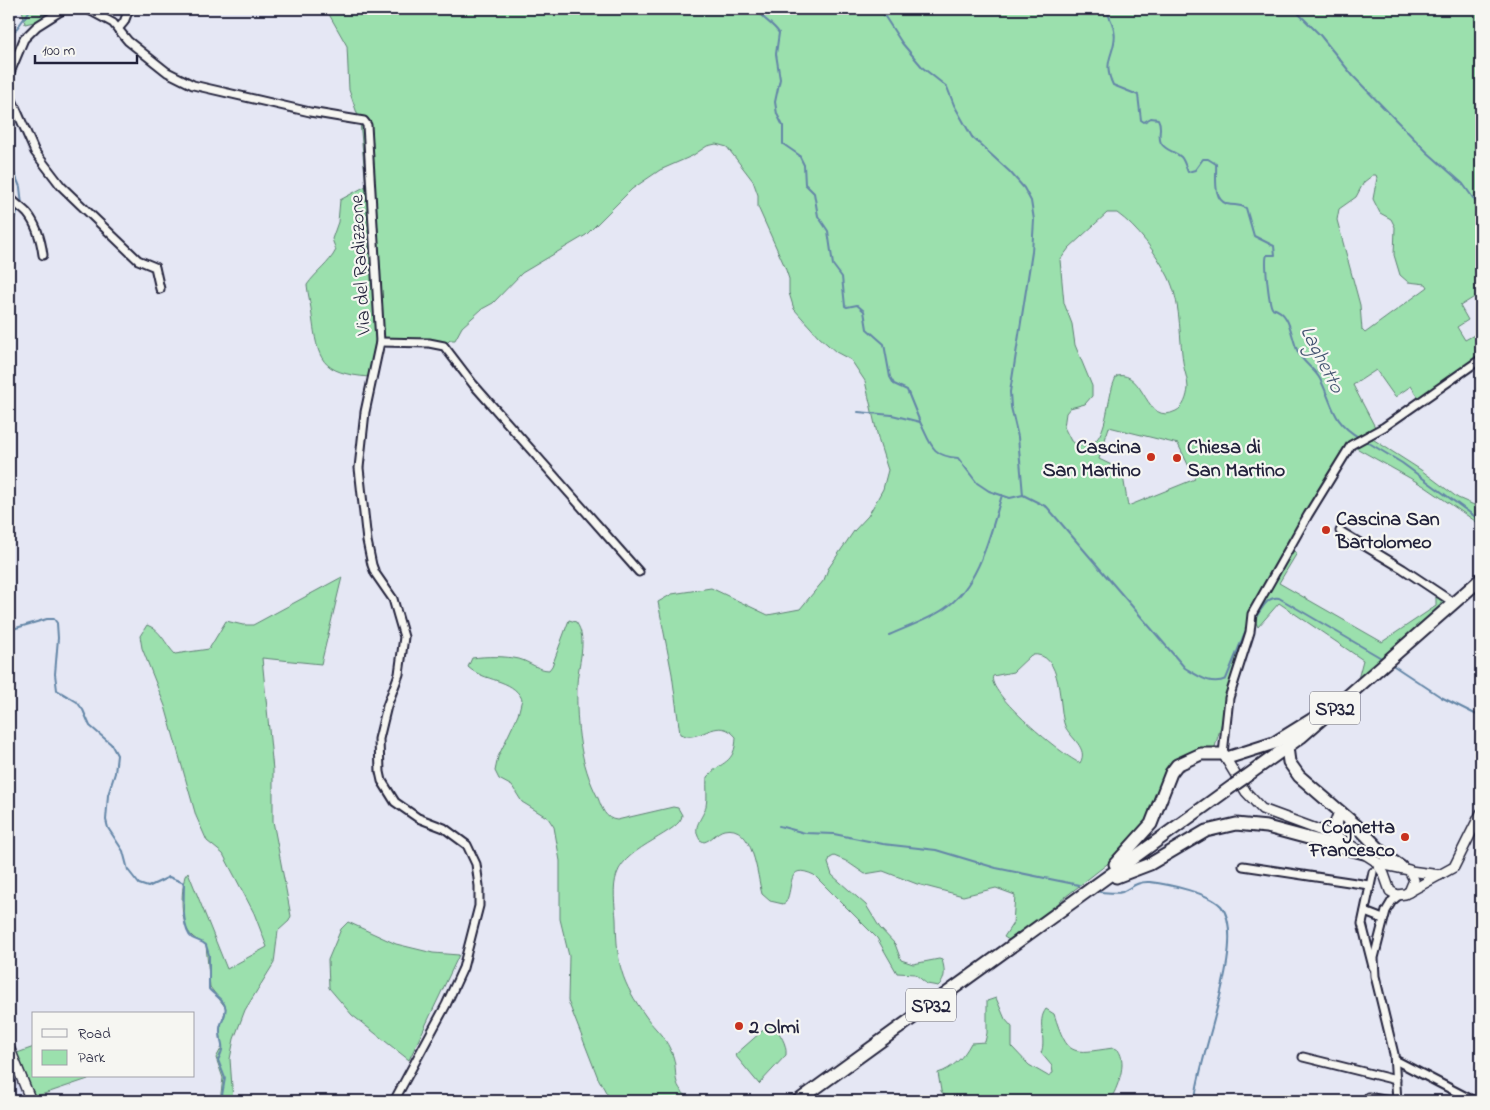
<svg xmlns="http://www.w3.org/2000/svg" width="1490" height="1110" font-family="'Indie Flower',sans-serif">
	<rect width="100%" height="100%" fill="#e5e7f4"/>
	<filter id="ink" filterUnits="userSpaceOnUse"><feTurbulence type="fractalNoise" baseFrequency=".02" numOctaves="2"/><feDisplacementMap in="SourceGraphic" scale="10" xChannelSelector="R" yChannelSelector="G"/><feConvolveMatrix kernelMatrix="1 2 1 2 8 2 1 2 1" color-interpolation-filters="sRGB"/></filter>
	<g filter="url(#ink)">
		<polygon fill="#d9ddf5" points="9,1063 24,1101 9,1101"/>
		<g fill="#9be0ad" stroke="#5e8174" fill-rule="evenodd">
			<polygon points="22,9 73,9 48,19 25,24"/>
			<path d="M326 9H1481V293L1460 306 1468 320 1457 327 1465 340 1478 333 1481 339V359L1421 401 1411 386 1395 397 1376 370 1353 385 1375 427 1352 439 1344 448 1290 549 1297 553 1279 583 1382 642 1436 606V596L1443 599 1444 604 1437 613 1358 679 1363 660 1279 603 1258 627 1252 615 1215 747 1185 756 1153 817 1111 861 1060 901 1056 907 1009 940 1004 937 1013 923 1015 895 996 888 963 896 917 884 883 871 865 874 846 861 834 856 830 858 828 863 832 875 866 905 880 928 895 944 901 960 913 964 939 959 942 960C945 969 946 980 938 986L927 984 915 974 897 973 877 938 814 875C786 862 794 886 786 902L783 904 770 901 762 894C757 876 754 823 724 830 716 832 712 840 704 842L700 840C691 826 703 819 706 806 708 797 706 787 707 777 722 760 735 765 736 737 721 719 708 734 692 736 688 737 683 735 680 734L672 674 658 602 672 594 711 588 768 615 800 609 824 580 828 569 854 531 868 516 883 489 888 470 879 442 865 381 851 360 836 352 819 337 794 309 789 293V279L785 267 758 207V195L753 181 727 147 716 144 707 146 692 156 660 170 632 189 586 235 522 273 493 303 482 309 462 327 455 340H450L445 345 432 340 378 339 369 377C320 373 318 360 312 316 311 305 308 295 307 285 316 272 329 264 336 250L332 239 338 222 340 200 366 186 360 122 349 90 347 46ZM1373 175H1376L1377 178 1373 199 1380 213 1391 219 1395 227 1394 255 1400 275 1408 282 1426 284 1428 287 1365 333 1362 330 1360 305 1337 220 1339 209 1356 197 1364 182ZM1107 213H1117C1138 228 1156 253 1168 276 1181 302 1179 333 1183 362 1184 371 1188 379 1188 388 1187 397 1184 407 1176 411 1144 427 1146 370 1117 376 1104 395 1111 463 1071 441L1064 427 1066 413 1070 408 1085 404 1092 396V386L1075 345 1072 324 1064 303 1060 260 1069 248ZM1109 427 1178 444 1195 479 1128 506 1122 470 1099 459ZM1031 655C1064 650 1058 709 1065 726 1070 738 1089 748 1080 763 1064 757 985 692 993 676L1013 672Z"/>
			<polygon points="1371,438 1421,470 1458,498 1481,508 1481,525 1424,486 1351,445"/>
			<path d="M342 577 321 664 262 658 273 770V821L291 916 289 921 278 931 274 963 245 1010 234 1039 230 1059 233 1101H220L223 1078 216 1058 222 1047 220 1029 226 1008 210 987 206 945C202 941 197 941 193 937 179 925 181 892 185 876L188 872 227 969 267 947 254 913 223 854 207 841 196 816 165 706 142 648 140 636 147 625C161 630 165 644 175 654L209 649 226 621 243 625H253Z"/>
			<path d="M569 620 576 622C589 639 577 666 577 686 576 725 580 764 598 798 602 808 605 819 617 820L673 807 678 808 682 815C682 832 626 846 617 874 612 888 615 905 616 919 617 965 620 980 647 1018 654 1028 665 1037 670 1049 682 1072 666 1083 693 1101H611L598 1078 568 1001 569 956 560 919V861L554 827 548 818 522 802 512 786 499 779 495 771 498 757 518 715 522 699C512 678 484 682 468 667L472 658C487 656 505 656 519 659 530 662 538 670 549 670L552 666Z"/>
			<polygon points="348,922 396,944 433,953 459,955 409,1060 352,1015 329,988 328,960 341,929"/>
			<path d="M996 998 1005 1019 1012 1027V1047L1029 1065 1048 1076 1053 1073 1052 1066 1041 1053C1047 1039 1036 1022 1046 1009L1054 1014C1068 1057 1071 1054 1113 1048L1118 1050C1128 1063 1117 1088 1110 1101H948L941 1091 938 1073C952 1069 964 1057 971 1043L985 1042 987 1033V1001Z"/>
			<path d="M770 1024 774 1025C780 1035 787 1043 786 1055L759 1084 735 1055Z"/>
			<polygon points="34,1047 34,1076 88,1076 88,1079 35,1097 17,1053"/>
		</g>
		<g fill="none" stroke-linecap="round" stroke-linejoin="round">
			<g stroke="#6486a7" stroke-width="2">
				<path d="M757 9C762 20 772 22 779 33L776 54 780 79 775 102 777 114 783 126V144L799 155 804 165 805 184 814 193 818 216 828 231 833 265 842 277 845 306 847 307 857 305 864 311 867 329 884 344 890 377 894 384 907 390 920 422 892 415 858 412"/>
				<polyline points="880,9 902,43 923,68 947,87 954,105 972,137 1010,172 1024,188 1031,201 1034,220 1032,252 1010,392 1011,407 1018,437 1023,495"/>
				<path d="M1105 9C1130 49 1097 52 1113 85L1138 95 1141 120 1144 122 1151 118 1158 119C1163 127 1157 135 1161 143 1166 151 1174 151 1181 157 1184 160 1186 168 1188 172L1195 170 1203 159H1208L1216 164C1217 176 1212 199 1227 204 1235 206 1239 204 1246 208L1254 236 1274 246 1275 255H1267C1264 260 1269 303 1272 308 1292 313 1290 336 1298 352 1303 363 1315 369 1320 379 1334 406 1331 421 1360 438"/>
				<polyline points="1298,9 1299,14 1320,35 1353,76 1427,152 1463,184 1481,209"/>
				<polyline points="9,39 31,9"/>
				<polyline points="9,160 20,187 22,205"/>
				<polyline points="9,229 19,208"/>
				<path d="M920 422C931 444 931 456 958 458L977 483 989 491 1010 498 1023 495 1047 507 1185 668C1198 676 1211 686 1226 679L1248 625"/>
				<polyline points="1364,440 1402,463 1481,521"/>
				<path d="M1253 621C1261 612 1265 596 1279 598L1383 659"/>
				<path d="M9 630 47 619H54L57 623 58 638 55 674 57 690 77 702 83 710 90 726 111 744 117 755 115 773 108 795 106 820 108 828 123 851 128 870 139 884 148 887 169 877 184 883C184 896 181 929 192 938 197 941 202 941 206 945L209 955V989C214 995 223 999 225 1006 228 1016 220 1021 220 1029 219 1045 227 1043 218 1060L225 1078 221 1101"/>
				<path d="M889 635C907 627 928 620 944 609 980 585 990 534 1002 495"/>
				<polyline points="1391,664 1441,697 1481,717"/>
				<polyline points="779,826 805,833 834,834 883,844 936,850 996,868 1079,885"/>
				<path d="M1100 892C1107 892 1116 894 1122 892 1132 887 1138 881 1150 882 1168 884 1209 893 1221 906 1249 939 1197 1058 1195 1101"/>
			</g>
			<g stroke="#22223b" stroke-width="11">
				<g id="minor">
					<polyline points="87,9 113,23 128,41 167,72 193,85 310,112 364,121 367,125 380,342 365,412 359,468 367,541 372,565 375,573 393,599 404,637 399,674 387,706 379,739 380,772 382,781 395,802 418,818 444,828 467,845 476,864 479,886 479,906 463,968 446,1005 394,1101"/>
					<polyline points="118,29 124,22 129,9"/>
					<polyline points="9,75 24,39 37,26 64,9"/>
					<polyline points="9,93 35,152 61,186 138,260 155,267 160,289"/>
					<path d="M9 196C14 203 21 207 27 213 37 225 41 240 43 255"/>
					<polyline points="380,342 429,343 444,346 473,384 639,572"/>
					<polyline points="1340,531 1403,569 1454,603"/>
					<polyline points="1223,754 1229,698 1250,632 1252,614 1308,515 1351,445 1384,427 1481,359"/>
					<polyline points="1243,866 1369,885"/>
					<polyline points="1365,912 1383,919"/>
					<polyline points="1373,967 1362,924 1373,872"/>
					<polyline points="1303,1057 1396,1080"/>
					<polyline points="1395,1060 1474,1101"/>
					<polyline points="1368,1097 1389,1101"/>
					<polyline points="1397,1101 1394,1054 1375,976 1374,958 1386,911 1392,901 1399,895"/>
				</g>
			</g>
			<g stroke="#22223b" stroke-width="12">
				<g id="tertiary">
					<polyline points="1223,754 1246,792 1262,809 1338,837 1380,864 1409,870 1414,880 1409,892"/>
					<polyline points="1376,862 1384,874 1390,891 1397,895 1405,894 1454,867 1481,813"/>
					<polyline points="1410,871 1440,875"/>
					<polyline points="9,1047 31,1101"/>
				</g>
			</g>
			<g stroke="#22223b" stroke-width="15">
				<g id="primary">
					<polyline points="1287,747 1289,762 1299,776 1359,828 1387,857 1401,867"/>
					<polyline points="1227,758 1274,743 1316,717"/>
					<polyline points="1244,778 1301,737 1481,579"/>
					<polyline points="1332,834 1340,812"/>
					<polyline points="1115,864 1151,824 1171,773 1177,765 1201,754 1223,754"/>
					<polyline points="1116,877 1150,864 1206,831 1236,824 1267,827 1364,853"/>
					<polyline points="798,1101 1234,785"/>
				</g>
			</g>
			<use href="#minor" stroke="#f6f6f2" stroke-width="7"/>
			<use href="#tertiary" stroke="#f6f6f2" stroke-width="9"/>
			<use href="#primary" stroke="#f6f6f2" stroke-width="11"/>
			<g stroke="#22223b" stroke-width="15" stroke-linecap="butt">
				<polyline id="primary-bridge" points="1234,785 1244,778"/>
			</g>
			<use href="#primary-bridge" stroke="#f6f6f2" stroke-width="11"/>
		</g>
	</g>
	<g fill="#c8321e" stroke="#f6f6f2" stroke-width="2">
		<circle cx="1151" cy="457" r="5"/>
		<circle cx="1177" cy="458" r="5"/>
		<circle cx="1326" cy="530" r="5"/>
		<circle cx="1405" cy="837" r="5"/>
		<circle cx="739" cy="1026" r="5"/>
	</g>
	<g text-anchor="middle" stroke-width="4.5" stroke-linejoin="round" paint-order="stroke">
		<g fill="#f6f6f2" stroke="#626272" stroke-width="1">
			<rect x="1310" y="691.5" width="50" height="33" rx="4"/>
			<rect x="906" y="988.5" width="50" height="33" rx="4"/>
		</g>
		<g font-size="19" font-weight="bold" fill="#22223b">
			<text x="1335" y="715">SP32</text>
			<text x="931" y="1012">SP32</text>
		</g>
		<g font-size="20" fill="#22223b" stroke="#f6f6f2">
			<text transform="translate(359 265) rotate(-93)" y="7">Via del Radizzone</text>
		</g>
		<g font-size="20" font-weight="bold" fill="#22223b" stroke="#f6f6f2" text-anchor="start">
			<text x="1141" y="453" text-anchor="end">Cascina<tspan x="1141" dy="23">San Martino</tspan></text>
			<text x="1187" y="453">Chiesa di<tspan x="1187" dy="23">San Martino</tspan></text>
			<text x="1336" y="525">Cascina San<tspan x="1336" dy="23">Bartolomeo</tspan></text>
			<text x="1395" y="833" text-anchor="end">Cognetta<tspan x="1395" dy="23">Francesco</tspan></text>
			<text x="749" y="1033">2 Olmi</text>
		</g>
		<g font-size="21" font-style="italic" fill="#435471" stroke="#f6f6f2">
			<text transform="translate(1323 359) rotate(63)" y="7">Laghetto</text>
		</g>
	</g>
	<rect width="1490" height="1110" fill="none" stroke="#f6f6f2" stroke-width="30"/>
	<rect x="15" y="15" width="1460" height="1080" fill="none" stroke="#22223b" stroke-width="2" filter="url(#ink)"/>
	<rect x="32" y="1012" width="162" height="65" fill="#f6f6f2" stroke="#a1a1a9"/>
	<rect x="42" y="1029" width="25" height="8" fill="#f6f6f2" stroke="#a1a1a9"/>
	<text x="78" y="1038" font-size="15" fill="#22223b">Road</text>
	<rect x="42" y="1050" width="25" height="15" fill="#9be0ad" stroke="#a1a1a9"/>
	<text x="78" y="1062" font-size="15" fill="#22223b">Park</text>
	<path d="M35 55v8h102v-8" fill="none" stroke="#22223b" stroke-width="2.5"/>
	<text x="42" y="55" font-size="15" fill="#22223b" stroke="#f6f6f2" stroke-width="4" paint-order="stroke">100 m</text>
</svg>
